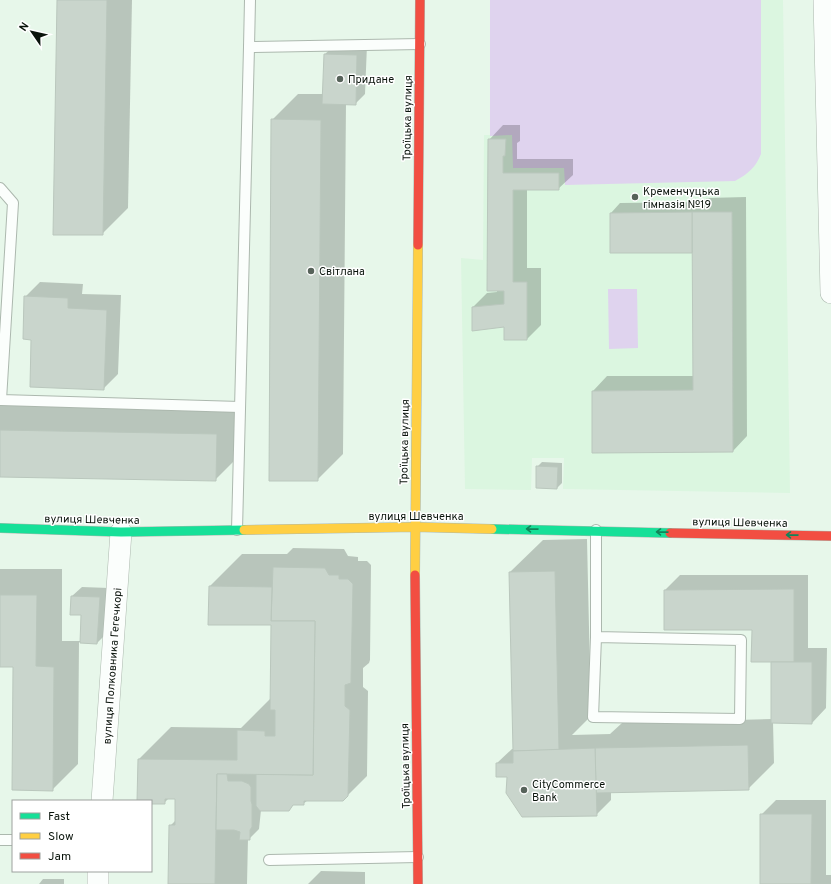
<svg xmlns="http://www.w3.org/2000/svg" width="831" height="884" font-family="Overpass,sans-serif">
	<rect width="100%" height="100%" fill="#e7f7ea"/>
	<polygon fill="#dbf6e0" points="490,0 783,0 790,493 563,489 564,458 532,458 531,490 465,489 461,258 483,260 484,135 490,135"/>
	<g fill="#dfd3ee">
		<path d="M490 0H761V154C756 167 748 174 735 181L565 185 564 168H513L512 135 490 136Z"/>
		<polygon points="608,289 637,289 638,348 609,349"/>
	</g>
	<g fill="#0003">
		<polygon points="58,0 132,0 128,208 102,234"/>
		<polygon points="335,45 367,45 365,94 355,104 346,103 343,454 317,480 272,120 298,94 324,94 325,54"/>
		<polygon points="503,125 520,125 520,141 517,143 517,159 573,159 573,175 558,189 527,189 527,268 541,268 541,325 527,339 473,307 487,293 497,292 489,140"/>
		<polygon points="746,197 747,436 733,451 593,452 593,391 607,376 693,376 693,252 611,252 611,213 620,203 702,202 707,198"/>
		<polygon points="40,282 83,284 82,294 121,295 118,374 103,389 25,297"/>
		<polygon points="0,404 242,409 241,454 215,480 0,476"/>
		<polygon points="542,462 562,463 562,483 557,488 537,467"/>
		<polygon points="587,539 591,716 572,735 610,734 622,723 772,719 772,661 753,629 665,629 665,590 680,575 808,575 808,648 827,648 826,708 812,723 773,722 774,763 748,789 611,792 611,800 596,815 508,776 497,763 512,749 514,749 510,572 543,540"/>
		<polygon points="293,548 344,549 348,556 358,557 358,561 367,561 371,565 370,660 369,663 363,668 363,687 368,691 367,776 343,800 308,800 303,804 294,804 289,810 261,810 259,829 249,839 248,839 247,884 169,884 170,826 176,820 176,798 169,798 164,803 138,801 139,759 171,727 241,728 271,698 272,624 210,586 242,554 287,554"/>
		<polygon points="0,569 62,569 62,641 81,641 82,614 72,596 82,587 109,588 107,633 97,643 79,642 78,764 52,790 14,666 0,666"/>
		<polygon points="776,800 826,800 826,875 831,875 831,884 761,884 761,815"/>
		<polygon points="321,871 365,872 365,884 308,884"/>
		<polygon points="43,879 64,879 64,884 39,884"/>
	</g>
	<g fill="#c9d5cc" stroke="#bac7bd">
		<polygon points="57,0 107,0 103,235 53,235"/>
		<polygon points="324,54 357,55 356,105 322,104"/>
		<polygon points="271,119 321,120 318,481 269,481"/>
		<polygon points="488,139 506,139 505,156 503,156 503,173 559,173 559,190 513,190 513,282 527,282 527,340 504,340 504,327 472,331 472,307 504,304 504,291 487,291"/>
		<polygon points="692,212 732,212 733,452 592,453 592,391 693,390"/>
		<polygon points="692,212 692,253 610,253 610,213"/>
		<polygon points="24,296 68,298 68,308 107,310 104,390 30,387 31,340 23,339"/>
		<polygon points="0,430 217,434 216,481 0,477"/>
		<polygon points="536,466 558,467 557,489 536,488"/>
		<polygon points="273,567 325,568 329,575 339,575 339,579 348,579 353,584 351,679 351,683 345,685 345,706 350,710 348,796 343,801 304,801 304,805 293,805 289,811 260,811 256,806 256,774 313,775 315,621 271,621"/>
		<polygon points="555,571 559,750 513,751 509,572"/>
		<polygon points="209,586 272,587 271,621 315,621 313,775 217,774 215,884 168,884 169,825 175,825 175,799 165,799 165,804 151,804 151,801 137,801 138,759 237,760 237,730 265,731 265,736 275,736 275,710 270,710 271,625 208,625"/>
		<polygon points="794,589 794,662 751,662 752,630 664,630 664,590"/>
		<polygon points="0,595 37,595 36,666 54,667 53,791 12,790 13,667 0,667"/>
		<polygon points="71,596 100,597 97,644 80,643 81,615 70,615"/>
		<polygon points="771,662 812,662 812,724 771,723"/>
		<polygon points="748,745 749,790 596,793 595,748"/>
		<polygon points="595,748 597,816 522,817 506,793 507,777 496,777 496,763 513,763 513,751"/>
		<polygon points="217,774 227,774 228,781 242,781 249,784 251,787 251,801 252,804 252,827 250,830 250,840 239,840 240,832 234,830 216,830"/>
		<polygon points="760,814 812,814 811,884 760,884"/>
	</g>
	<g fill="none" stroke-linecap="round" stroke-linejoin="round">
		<g stroke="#acb8ae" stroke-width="12">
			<g id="lane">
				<polyline points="250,0 249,47 420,44"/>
				<polyline points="0,188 13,203 1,400 240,407"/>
				<polyline points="237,530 249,47"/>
				<polyline points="596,637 741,640 740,719 593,717 596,637 596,530"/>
				<polyline points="0,840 13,840"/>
				<polyline points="269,860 418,857"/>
			</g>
		</g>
		<g stroke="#acb8ae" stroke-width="22">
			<g id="street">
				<polyline points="824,0 831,293"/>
				<polyline points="102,801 121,532"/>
				<polyline points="98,884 98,871"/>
			</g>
		</g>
		<g stroke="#acb8ae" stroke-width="10">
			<g id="fast">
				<polyline points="0,528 121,532 244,530"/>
				<polyline points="492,529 670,533"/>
			</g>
		</g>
		<g stroke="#acb8ae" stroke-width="10">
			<g id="slow">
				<polyline points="244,530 415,527 492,529"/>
				<polyline points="415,575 418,245"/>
			</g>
		</g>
		<g stroke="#acb8ae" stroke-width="10">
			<g id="jam">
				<polyline points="418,245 420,0"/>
				<polyline points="670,533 831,536"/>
				<polyline points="415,575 418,884"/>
			</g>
		</g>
		<use href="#lane" stroke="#fbfefc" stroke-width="10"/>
		<use href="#street" stroke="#fbfefc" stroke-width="21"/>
		<use href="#fast" stroke="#16e098" stroke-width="9"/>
		<use href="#slow" stroke="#ffcf43" stroke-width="9"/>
		<use href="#jam" stroke="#f24e42" stroke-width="9"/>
	</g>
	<defs><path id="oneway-shaft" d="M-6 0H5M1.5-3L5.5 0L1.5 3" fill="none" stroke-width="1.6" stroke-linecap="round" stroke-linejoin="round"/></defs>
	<g stroke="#118459">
		<use href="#oneway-shaft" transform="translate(532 529) rotate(-179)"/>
		<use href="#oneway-shaft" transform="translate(662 532) rotate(-179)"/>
		<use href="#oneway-shaft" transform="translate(792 535) rotate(-179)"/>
	</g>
	<g fill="#57635a" stroke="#fff" stroke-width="1.5">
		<circle cx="340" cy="79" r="4"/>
		<circle cx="635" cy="197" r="4"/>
		<circle cx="311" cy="271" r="4"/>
		<circle cx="524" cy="790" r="4"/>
	</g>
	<g text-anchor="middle" stroke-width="3" stroke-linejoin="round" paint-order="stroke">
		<g font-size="11" fill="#0a140c" stroke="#fff" text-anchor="start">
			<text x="348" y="83">Придане</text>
			<text x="643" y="195">Кременчуцька<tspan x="643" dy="13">гімназія №19</tspan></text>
			<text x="319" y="275">Світлана</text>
			<text x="532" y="788">CityCommerce<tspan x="532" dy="13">Bank</tspan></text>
		</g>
		<g font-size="11" fill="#0a140c" stroke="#fff">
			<text transform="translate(407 118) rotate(-89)" y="4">Троїцька вулиця</text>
			<text transform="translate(404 442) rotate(-89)" y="4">Троїцька вулиця</text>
			<text x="416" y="520">вулиця Шевченка</text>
			<text transform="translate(92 519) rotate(1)" y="4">вулиця Шевченка</text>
			<text transform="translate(740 522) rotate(1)" y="4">вулиця Шевченка</text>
			<text transform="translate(112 666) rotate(-86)" y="4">вулиця Полковника Гегечкорі</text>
			<text transform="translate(405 766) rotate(-91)" y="4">Троїцька вулиця</text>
		</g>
	</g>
	<rect x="12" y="800" width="140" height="72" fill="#ffffff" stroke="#9da19e"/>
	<rect x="20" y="813" width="20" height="6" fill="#16e098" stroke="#9da19e"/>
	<text x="48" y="820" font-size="12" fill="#0a140c">Fast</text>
	<rect x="20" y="833" width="20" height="6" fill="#ffcf43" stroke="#9da19e"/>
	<text x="48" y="840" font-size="12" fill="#0a140c">Slow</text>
	<rect x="20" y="853" width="20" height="6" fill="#f24e42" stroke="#9da19e"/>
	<text x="48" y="860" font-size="12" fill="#0a140c">Jam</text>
	<g transform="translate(32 32) rotate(304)" stroke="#ffffff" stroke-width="3" paint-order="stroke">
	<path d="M0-3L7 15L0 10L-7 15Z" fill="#0a140c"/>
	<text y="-6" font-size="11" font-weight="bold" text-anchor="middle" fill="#0a140c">N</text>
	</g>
</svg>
